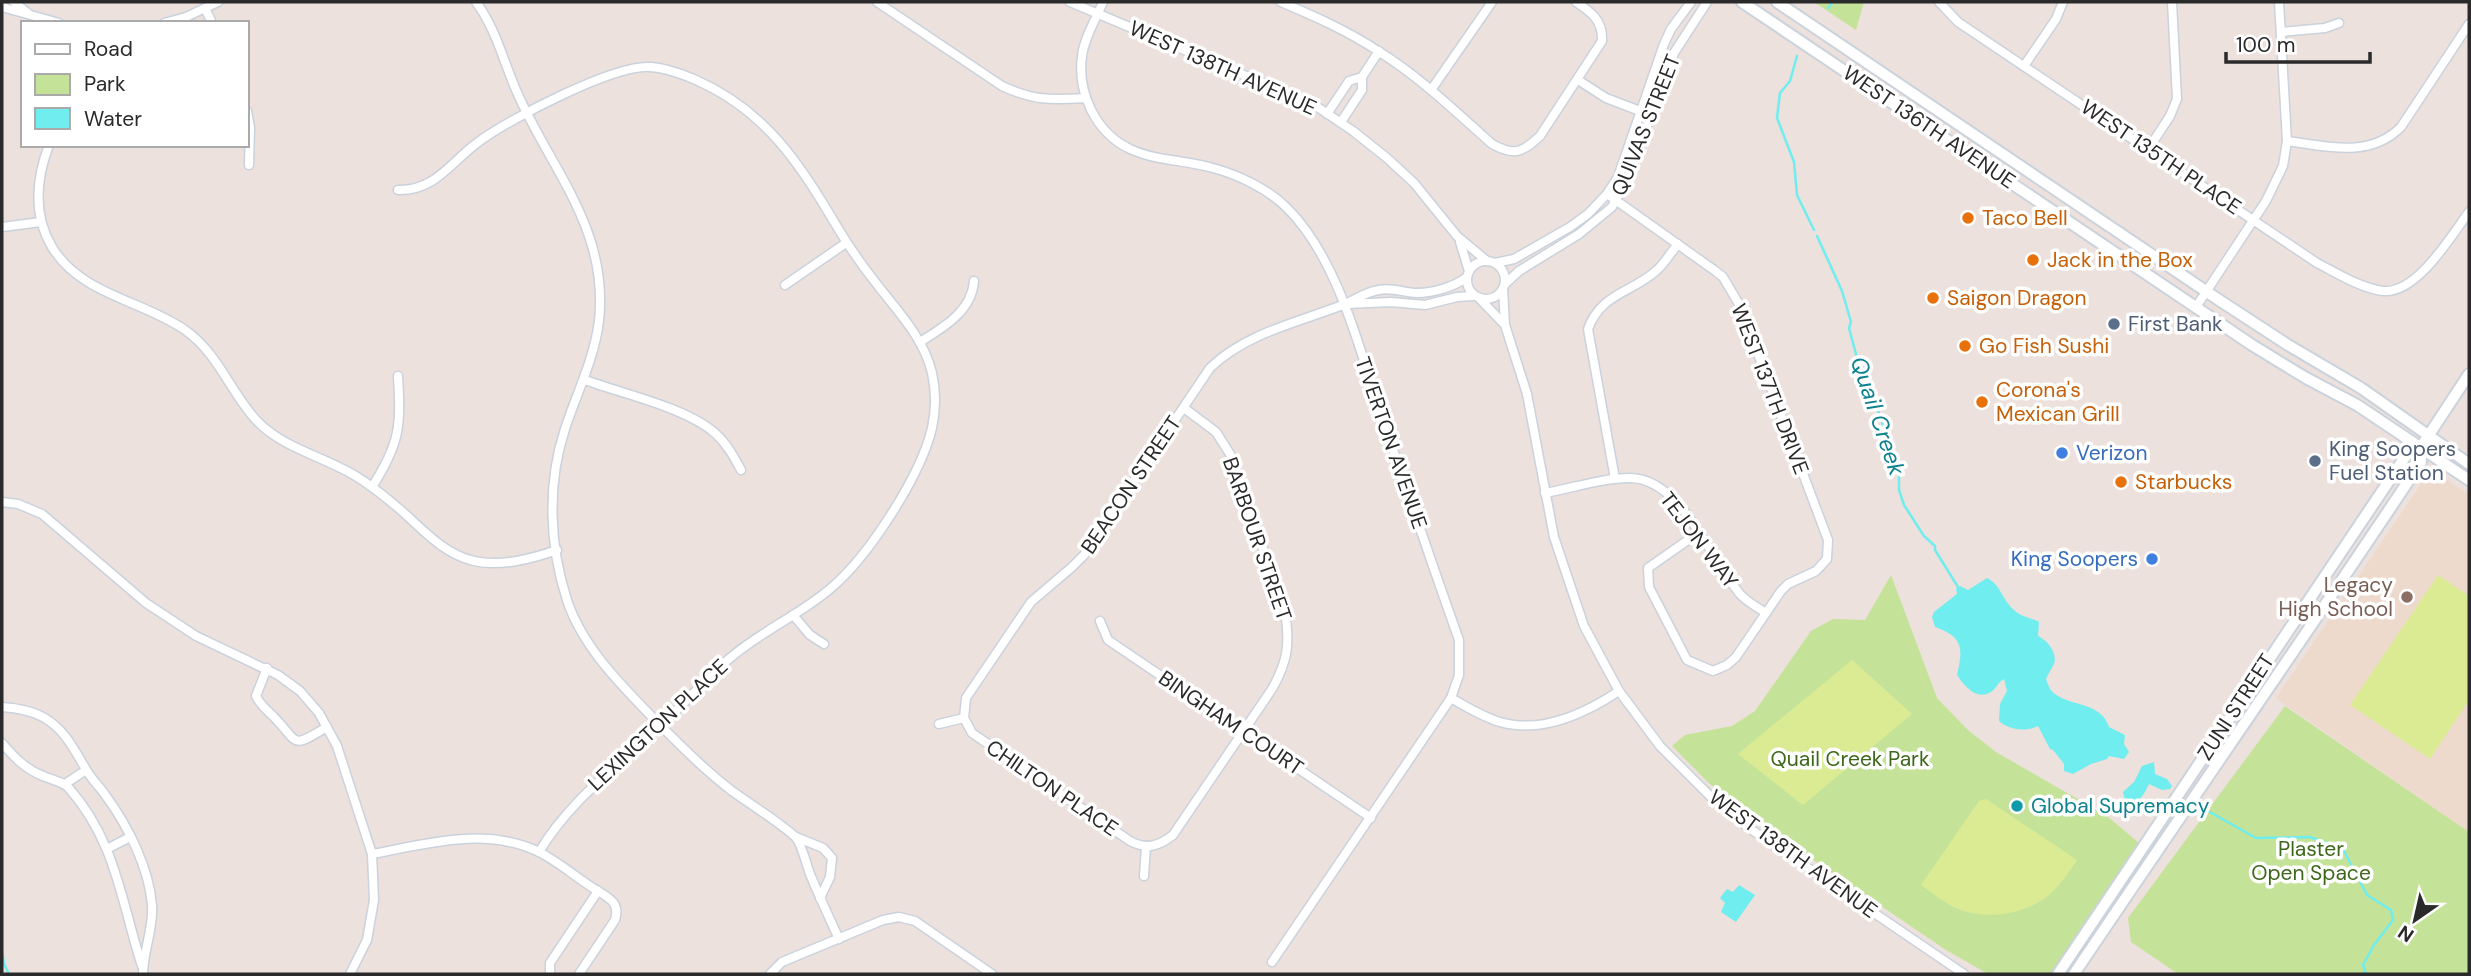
<svg xmlns="http://www.w3.org/2000/svg" width="2471" height="976" font-family="'DM Sans',sans-serif">
	<rect width="100%" height="100%" fill="#ece1dc"/>
	<polygon fill="#eedacc" points="2431,469 2469,495 2469,832 2276,698"/>
	<g fill="#c5e398">
		<polygon points="1814,2 1864,2 1856,30"/>
		<polygon points="1891,575 1937,698 1968,730 1996,752 2107,816 2139,843 2051,974 1988,974 1946,950 1754,820 1710,784 1672,746 1685,735 1732,726 1755,711 1811,631 1833,619 1865,620"/>
		<polygon points="2285,706 2469,832 2469,974 2178,974 2131,942 2128,918"/>
	</g>
	<g fill="#dbeb94">
		<polygon points="2438,575 2469,596 2469,700 2430,759 2350,705"/>
		<polygon points="1852,660 1912,714 1803,805 1738,754"/>
		<path d="M1986 799 2077 860C2069 872 2060 885 2050 894 2027 915 1986 920 1958 909 1945 904 1933 893 1921 885L1979 801Z"/>
	</g>
	<g fill="#6fedef">
		<path d="M1987 578C2000 584 2002 599 2013 609 2020 617 2030 617 2039 622L2038 636C2047 640 2058 653 2054 664 2052 668 2048 674 2046 679 2048 684 2050 691 2055 694 2073 707 2101 702 2109 727L2125 735 2124 744 2129 752 2124 759 2109 756 2107 759 2091 764 2073 774 2064 771V764L2053 750 2050 749 2038 726C2026 732 2009 730 1999 721L2000 704 2007 691 2004 679C1997 683 1997 688 1991 692 1977 701 1964 686 1957 675 1963 649 1964 637 1935 627L1932 617 1934 612 1957 594 1956 589 1960 586 1968 590Z"/>
		<path d="M2154 762 2155 774 2167 779 2172 786 2170 789 2162 790 2149 784C2144 794 2139 805 2126 804L2123 792 2134 782 2142 766Z"/>
		<polygon points="1739,885 1755,895 1736,922 1721,912 1725,903 1720,898 1727,889 1733,892"/>
	</g>
	<g fill="none" stroke-linecap="round" stroke-linejoin="round">
		<g stroke="#6fedef" stroke-width="2.5">
			<polyline points="1828,8 1833,2"/>
			<polyline points="1797,56 1790,81 1780,93 1777,118 1794,162 1797,195 1814,230"/>
			<polyline points="1817,236 1842,291 1851,322 1849,328 1857,358 1864,372 1883,425 1891,459 1899,473 1899,490 1904,505 1924,536 1935,546 1935,550 1958,587"/>
			<polyline points="2208,811 2256,838 2310,837 2343,849 2367,895 2391,910 2393,920 2374,945 2363,965 2366,974"/>
			<polyline points="2,951 4,964 9,974"/>
		</g>
		<g stroke="#cad2dc" stroke-width="11">
			<g id="street">
				<polyline points="14,2 29,14"/>
				<path d="M476 2C496 29 503 60 516 90 550 169 609 228 599 321 594 360 577 392 565 429 547 483 549 545 567 600 583 649 625 689 660 725 683 748 706 771 732 791 743 799 792 831 797 839 803 849 806 863 810 874 819 896 829 917 839 939"/>
				<path d="M877 2 1002 86C1035 101 1050 100 1086 98"/>
				<polyline points="1070,2 1313,104 1353,131 1387,158 1414,183 1457,236 1487,261"/>
				<path d="M1103 2C1096 19 1084 38 1082 56 1077 93 1096 133 1130 149 1156 161 1186 160 1213 168 1239 175 1268 189 1287 208 1340 260 1362 359 1386 429 1410 499 1434 570 1459 640V675L1451 698 1272 962"/>
				<path d="M1281 2C1314 16 1348 31 1378 51 1420 77 1456 112 1492 144 1514 156 1522 153 1540 136L1602 41C1603 20 1591 12 1576 2"/>
				<path d="M1939 2 1958 22 2317 263C2337 273 2360 288 2383 291 2417 294 2451 236 2469 212"/>
				<polyline points="2,7 59,23"/>
				<polyline points="205,8 212,23"/>
				<polyline points="164,23 186,17 218,2"/>
				<polyline points="2281,32 2325,28 2339,23"/>
				<polyline points="2024,66 2056,19 2063,2"/>
				<polyline points="1578,80 1606,98 1640,111"/>
				<polyline points="1431,90 1492,2"/>
				<polyline points="247,111 250,128 249,165"/>
				<polyline points="1327,114 1349,81 1362,77"/>
				<polyline points="1341,122 1362,90 1362,77 1379,51"/>
				<path d="M2287 141C2326 146 2369 159 2401 127L2469 24"/>
				<path d="M49 145C36 179 33 215 52 247 81 295 142 300 185 330 219 354 230 392 257 421 283 448 322 456 354 475 369 484 383 495 396 506 421 527 441 553 474 561 501 567 531 559 557 550"/>
				<polyline points="2149,148 2170,116 2177,99 2172,2"/>
				<path d="M398 190C435 191 450 163 477 143 507 120 614 64 651 67 667 68 682 74 696 80 766 111 799 163 836 225 849 247 863 267 879 287 900 314 924 339 932 373 936 391 936 410 932 428 921 475 869 556 831 588 800 615 761 631 730 658 706 679 685 703 661 725 617 767 571 799 539 852"/>
				<polyline points="1607,194 1714,270 1723,277 1740,306 1828,540 1827,559 1816,571 1788,584 1781,591 1736,657 1727,665 1713,671 1687,660 1649,587 1648,568 1698,533"/>
				<polyline points="2,227 41,222"/>
				<polyline points="1460,242 1469,271"/>
				<circle cx="1486" cy="280" r="19"/>
				<polyline points="1495,263 1514,259 1570,227 1588,214 1607,194 1618,177 1664,44 1671,29 1691,2"/>
				<polyline points="1505,284 1519,271 1579,234 1612,207 1629,174 1674,53 1707,2"/>
				<polyline points="785,285 846,243"/>
				<polyline points="1503,289 1505,325 1527,394 1554,537 1584,626 1619,691 1660,746 1714,800 1749,828 1964,974"/>
				<polyline points="1479,298 1503,323"/>
				<polyline points="1347,304 1391,302 1425,305 1457,297 1474,296"/>
				<polyline points="2196,307 2266,201 2283,166 2287,141 2279,2"/>
				<path d="M920 342C944 327 972 311 974 281"/>
				<path d="M585 380C623 394 688 408 716 434 727 444 734 457 741 470"/>
				<path d="M1184 408 1216 432 1230 454 1285 612C1290 644 1288 661 1272 689L1173 835C1159 846 1147 850 1130 841L972 733 964 718 966 698 1031 602 1072 567 1084 555 1210 368C1245 334 1295 323 1340 306 1354 301 1364 292 1379 290 1391 287 1405 293 1417 293 1433 293 1454 287 1467 277"/>
				<path d="M1615 479 1588 329C1601 293 1632 293 1657 270 1665 263 1671 252 1678 244"/>
				<path d="M372 487C400 443 401 427 398 376"/>
				<path d="M1545 493C1573 488 1602 478 1630 478 1681 478 1711 560 1740 594 1747 602 1757 607 1766 613"/>
				<polyline points="2,502 18,504 42,514 146,603 196,636 278,675 300,691 319,713 337,746 372,854 374,900 367,940 350,974"/>
				<polyline points="793,615 810,635 824,644"/>
				<polyline points="1100,621 1108,640 1371,818"/>
				<path d="M267 668 256 696C260 705 267 710 274 717 300 744 290 749 327 727"/>
				<path d="M1451 698C1467 707 1483 717 1500 722 1541 734 1586 713 1619 691"/>
				<path d="M2 707C16 708 30 710 43 717 66 730 74 750 87 771 92 780 100 787 106 796 128 826 149 868 152 905 154 928 143 951 143 974"/>
				<polyline points="939,724 964,718"/>
				<path d="M2 743C14 757 25 769 43 776 52 780 61 781 68 787 116 841 121 901 142 966"/>
				<polyline points="65,784 86,770"/>
				<polyline points="796,837 823,848 832,858 830,877 820,898"/>
				<polyline points="107,849 130,837"/>
				<path d="M372 854C426 844 486 826 539 852 559 862 578 879 598 891"/>
				<polyline points="1144,876 1146,846"/>
				<path d="M550 974V963L598 891C611 899 620 904 615 920L579 974"/>
				<polyline points="770,974 782,962 883,920 899,917 915,921 992,974"/>
			</g>
		</g>
		<g stroke="#cad2dc" stroke-width="14">
			<g id="secondary">
				<polyline points="1742,2 2252,345 2306,378 2357,405 2469,480"/>
				<polyline points="1777,2 2219,300 2288,345 2361,388 2469,464"/>
				<polyline points="2058,974 2407,454 2421,447 2469,374"/>
				<path d="M2074 974C2189 803 2307 634 2421 462V447"/>
			</g>
		</g>
		<use href="#street" stroke="#fff" stroke-width="8"/>
		<use href="#secondary" stroke="#fff" stroke-width="10"/>
	</g>
	<g fill="#e8710a" stroke="#fff" stroke-width="2.5">
		<circle cx="1968" cy="218" r="7"/>
		<circle cx="2033" cy="260" r="7"/>
		<circle cx="1933" cy="298" r="7"/>
		<circle cx="1965" cy="346" r="7"/>
		<circle cx="1982" cy="402" r="7"/>
		<circle cx="2121" cy="482" r="7"/>
	</g>
	<g fill="#5c6f8a" stroke="#fff" stroke-width="2.5">
		<circle cx="2114" cy="324" r="7"/>
		<circle cx="2315" cy="461" r="7"/>
	</g>
	<g fill="#3f7fe0" stroke="#fff" stroke-width="2.5">
		<circle cx="2062" cy="453" r="7"/>
		<circle cx="2152" cy="559" r="7"/>
	</g>
	<circle fill="#8d6e63" stroke="#fff" stroke-width="2.5" cx="2407" cy="597" r="7"/>
	<circle fill="#0f9aa8" stroke="#fff" stroke-width="2.5" cx="2017" cy="806" r="7"/>
	<g text-anchor="middle" stroke-width="7" stroke-linejoin="round" paint-order="stroke">
		<g font-size="21" fill="#2a2a2a" stroke="#fff">
			<text transform="translate(1223 68) rotate(24)" y="7">WEST 138TH AVENUE</text>
			<text transform="translate(1646 125) rotate(-68)" y="7">QUIVAS STREET</text>
			<text transform="translate(1929 127) rotate(34)" y="7">WEST 136TH AVENUE</text>
			<text transform="translate(2161 157) rotate(34)" y="7">WEST 135TH PLACE</text>
			<text transform="translate(1770 389) rotate(69)" y="7">WEST 137TH DRIVE</text>
			<text transform="translate(1391 443) rotate(71)" y="7">TIVERTON AVENUE</text>
			<text transform="translate(1131 485) rotate(-56)" y="7">BEACON STREET</text>
			<text transform="translate(1257 539) rotate(71)" y="7">BARBOUR STREET</text>
			<text transform="translate(1699 540) rotate(53)" y="7">TEJON WAY</text>
			<text transform="translate(2236 707) rotate(-57)" y="7">ZUNI STREET</text>
			<text transform="translate(1231 723) rotate(34)" y="7">BINGHAM COURT</text>
			<text transform="translate(658 725) rotate(-43)" y="7">LEXINGTON PLACE</text>
			<text transform="translate(1052 788) rotate(34)" y="7">CHILTON PLACE</text>
			<text transform="translate(1793 854) rotate(36)" y="7">WEST 138TH AVENUE</text>
		</g>
		<g font-size="21" fill="#c56008" stroke="#fff" text-anchor="start">
			<text x="1982" y="225">Taco Bell</text>
			<text x="2047" y="267">Jack in the Box</text>
			<text x="1947" y="305">Saigon Dragon</text>
			<text x="1979" y="353">Go Fish Sushi</text>
			<text x="1996" y="397">Corona's<tspan x="1996" dy="24">Mexican Grill</tspan></text>
			<text x="2135" y="489">Starbucks</text>
		</g>
		<g font-size="21" fill="#4e5e75" stroke="#fff" text-anchor="start">
			<text x="2128" y="331">First Bank</text>
			<text x="2329" y="456">King Soopers<tspan x="2329" dy="24">Fuel Station</tspan></text>
		</g>
		<g font-size="21" fill="#366cbe" stroke="#fff" text-anchor="start">
			<text x="2076" y="460">Verizon</text>
			<text x="2138" y="566" text-anchor="end">King Soopers</text>
		</g>
		<g font-size="21" fill="#785e54" stroke="#fff" text-anchor="end">
			<text x="2393" y="592">Legacy<tspan x="2393" dy="24">High School</tspan></text>
		</g>
		<g font-size="21" fill="#3d681a" stroke="#fff">
			<text x="1850" y="766">Quail Creek Park</text>
			<text x="2311" y="856">Plaster<tspan x="2311" dy="24">Open Space</tspan></text>
		</g>
		<g font-size="21" fill="#0d838f" stroke="#fff" text-anchor="start">
			<text x="2031" y="813">Global Supremacy</text>
		</g>
		<g font-size="23" font-style="italic" fill="#0d828e" stroke="#fff">
			<text transform="translate(1878 416) rotate(71)" y="8">Quail Creek</text>
		</g>
	</g>
	<rect width="2471" height="976" fill="none" stroke="#2a2a2a" stroke-width="7"/>
	<rect x="21" y="21" width="228" height="126" fill="#ffffff" stroke="#aaaaaa" stroke-width="2"/>
	<rect x="35" y="44" width="35" height="10" fill="#ffffff" stroke="#aaaaaa" stroke-width="2"/>
	<text x="84" y="56" font-size="21" fill="#2a2a2a">Road</text>
	<rect x="35" y="74" width="35" height="21" fill="#c5e398" stroke="#aaaaaa" stroke-width="2"/>
	<text x="84" y="91" font-size="21" fill="#2a2a2a">Park</text>
	<rect x="35" y="108" width="35" height="21" fill="#6fedef" stroke="#aaaaaa" stroke-width="2"/>
	<text x="84" y="126" font-size="21" fill="#2a2a2a">Water</text>
	<g transform="translate(2415 920) rotate(214)" stroke="#ffffff" stroke-width="5" paint-order="stroke">
	<path d="M0-5L12 26L0 18L-12 26Z" fill="#2a2a2a"/>
	<text y="-10" font-size="19" font-weight="bold" text-anchor="middle" fill="#2a2a2a">N</text>
	</g>
	<path d="M2226 52v10h144v-10" fill="none" stroke="#2a2a2a" stroke-width="3.5"/>
	<text x="2236" y="52" font-size="21" fill="#2a2a2a" stroke="#ffffff" stroke-width="5" paint-order="stroke">100 m</text>
</svg>
